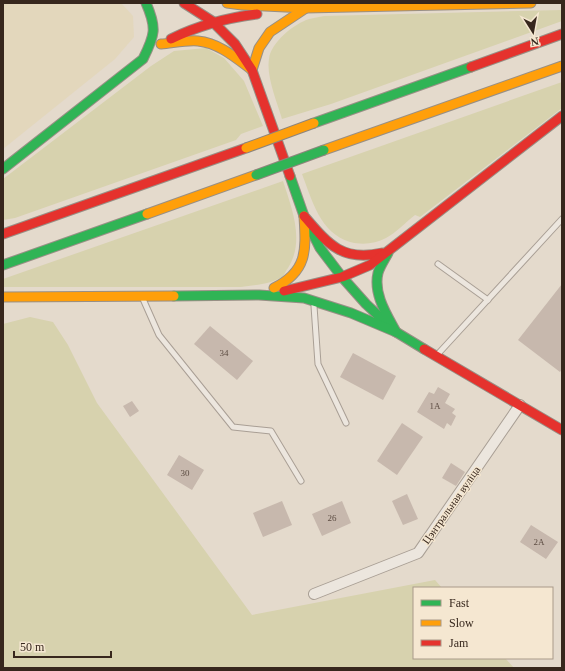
<svg xmlns="http://www.w3.org/2000/svg" width="565" height="671" font-family="Georgia,serif">
	<rect width="100%" height="100%" fill="#e4dacc"/>
	<polygon fill="#e3d7bc" points="3,3 121,3 133,16 134,37 115,59 3,149"/>
	<g fill="#d7d2ae">
		<path d="M562 10V21L331 104 282 119C277 102 266 76 269 59 271 42 294 24 309 19 314 18 319 17 324 16Z"/>
		<polygon points="206,48 224,58 244,81 263,126 241,134 236,140 15,218 3,220 3,179 151,66 174,51"/>
		<path d="M562 82V108L420 217 415 215C406 222 396 233 386 238 375 244 362 245 350 242 320 233 312 200 302 174Z"/>
		<path d="M283 181C292 209 305 241 288 268 286 270 285 274 283 276 273 284 254 285 241 287H3V279Z"/>
		<polygon points="30,317 53,322 68,345 97,403 252,615 435,580 442,588 414,588 414,658 505,658 514,668 3,668 3,324"/>
	</g>
	<g fill="#c7b8ad">
		<polygon points="562,284 562,369 560,372 518,340"/>
		<polygon points="210,326 253,361 237,380 194,344"/>
		<polygon points="353,353 396,376 383,400 340,377"/>
		<polygon points="438,387 450,394 445,403 455,409 452,413 456,416 451,426 447,423 444,429 417,412 429,392 434,394"/>
		<polygon points="132,401 139,411 130,417 123,406"/>
		<polygon points="402,423 423,437 397,475 377,461"/>
		<polygon points="179,455 204,470 192,490 167,475"/>
		<polygon points="451,463 465,472 456,486 442,478"/>
		<polygon points="407,494 418,519 403,525 392,501"/>
		<polygon points="282,501 292,525 263,537 253,513"/>
		<polygon points="342,501 351,523 322,536 312,514"/>
		<polygon points="531,525 558,542 546,559 520,542"/>
	</g>
	<g fill="none" stroke-linecap="round" stroke-linejoin="round">
		<g stroke="#a99f95" stroke-width="7">
			<g id="lane">
				<polyline points="438,264 488,300"/>
				<polyline points="143,299 159,335 233,427 271,431 301,481"/>
				<polyline points="314,306 318,364 346,423"/>
				<polyline points="437,355 562,219"/>
			</g>
		</g>
		<g stroke="#a99f95" stroke-width="12">
			<polyline id="street" points="314,594 418,553 520,405"/>
		</g>
		<g stroke="#988f85" stroke-width="11">
			<g id="fast">
				<polyline points="314,123 471,67"/>
				<path d="M3 169 143 59C155 35 157 28 146 3"/>
				<polyline points="290,176 304,216 320,248 342,277 366,304 396,332 424,349"/>
				<path d="M388 253C385 259 380 266 378 273 373 294 387 315 396 332"/>
				<polyline points="3,265 147,214"/>
				<polyline points="174,296 259,295 304,298 351,313 396,332"/>
			</g>
		</g>
		<g stroke="#988f85" stroke-width="11">
			<g id="slow">
				<polyline points="227,3 242,5 306,8 531,3"/>
				<path d="M161 44C173 43 186 40 198 41 219 43 236 58 252 70L259 48 270 32 306 8"/>
				<polyline points="324,150 562,66"/>
				<polyline points="147,214 256,175"/>
				<path d="M274 288C308 271 306 250 304 216"/>
				<polyline points="3,297 174,296"/>
			</g>
		</g>
		<g stroke="#988f85" stroke-width="11">
			<g id="jam">
				<polyline points="184,3 212,21 235,44 252,70 290,176"/>
				<path d="M171 39C199 25 226 18 257 14"/>
				<polyline points="471,67 562,34"/>
				<path d="M304 216C328 244 342 262 382 253"/>
				<polyline points="3,234 246,148"/>
				<polyline points="284,291 342,277 370,265 562,116"/>
				<polyline points="424,349 562,430"/>
			</g>
		</g>
		<use href="#lane" stroke="#ece6de" stroke-width="5"/>
		<use href="#street" stroke="#ece6de" stroke-width="10"/>
		<use href="#fast" stroke="#30b455" stroke-width="9"/>
		<use href="#slow" stroke="#ff9f0a" stroke-width="9"/>
		<use href="#jam" stroke="#e5322d" stroke-width="9"/>
		<g stroke="#8e857c" stroke-width="11" stroke-linecap="butt">
			<polyline id="fast-bridge" points="256,175 324,150"/>
		</g>
		<g stroke="#8e857c" stroke-width="11" stroke-linecap="butt">
			<polyline id="slow-bridge" points="246,148 314,123"/>
		</g>
		<use href="#fast-bridge" stroke="#30b455" stroke-width="9"/>
		<use href="#slow-bridge" stroke="#ff9f0a" stroke-width="9"/>
	</g>
	<g text-anchor="middle" stroke-width="3" stroke-linejoin="round" paint-order="stroke">
		<g font-size="9" fill="#5b4b41">
			<text x="224" y="356">34</text>
			<text x="435" y="409">1А</text>
			<text x="185" y="476">30</text>
			<text x="332" y="521">26</text>
			<text x="539" y="545">2А</text>
		</g>
		<g font-size="11" fill="#37271d" stroke="#f5e7d1">
			<text transform="translate(451 505) rotate(-55)" y="4">Цэнтральная вуліца</text>
		</g>
	</g>
	<rect width="565" height="671" fill="none" stroke="#37271d" stroke-width="8"/>
	<rect x="413" y="587" width="140" height="72" fill="#f5e7d1" stroke="#a99a89"/>
	<rect x="421" y="600" width="20" height="6" fill="#30b455" stroke="#a99a89"/>
	<text x="449" y="607" font-size="12" fill="#37271d">Fast</text>
	<rect x="421" y="620" width="20" height="6" fill="#ff9f0a" stroke="#a99a89"/>
	<text x="449" y="627" font-size="12" fill="#37271d">Slow</text>
	<rect x="421" y="640" width="20" height="6" fill="#e5322d" stroke="#a99a89"/>
	<text x="449" y="647" font-size="12" fill="#37271d">Jam</text>
	<g transform="translate(533 32) rotate(169)" stroke="#f5e7d1" stroke-width="3" paint-order="stroke">
	<path d="M0-3L7 15L0 10L-7 15Z" fill="#37271d"/>
	<text y="-6" font-size="11" font-weight="bold" text-anchor="middle" fill="#37271d">N</text>
	</g>
	<path d="M14 651v6h97v-6" fill="none" stroke="#37271d" stroke-width="2"/>
	<text x="20" y="651" font-size="12" fill="#37271d" stroke="#f5e7d1" stroke-width="3" paint-order="stroke">50 m</text>
</svg>
